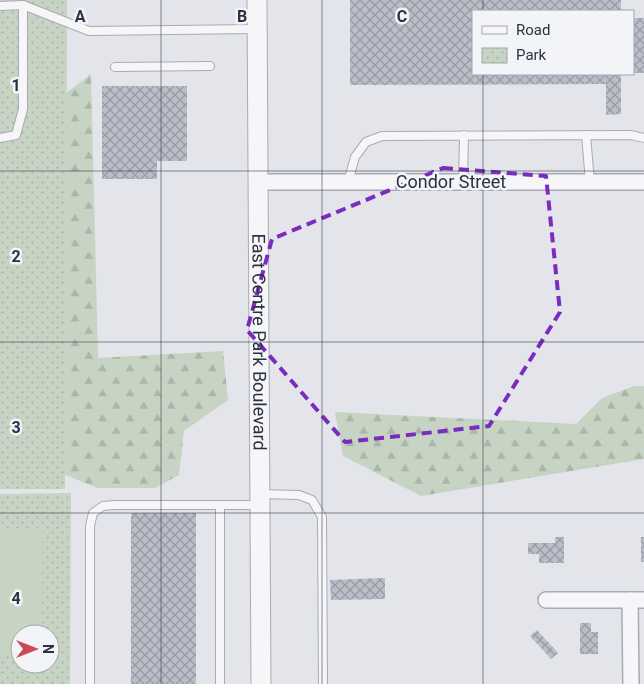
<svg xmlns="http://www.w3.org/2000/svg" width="644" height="684" font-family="Roboto,sans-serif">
	<defs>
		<pattern id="forest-firs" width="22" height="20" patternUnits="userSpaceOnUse" patternTransform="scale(1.25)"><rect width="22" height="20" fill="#c7d4c4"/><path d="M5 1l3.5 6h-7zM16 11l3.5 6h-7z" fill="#abb6aa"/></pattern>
		<pattern id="park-dots" width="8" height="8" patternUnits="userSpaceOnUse" patternTransform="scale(1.25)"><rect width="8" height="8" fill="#c7d4c4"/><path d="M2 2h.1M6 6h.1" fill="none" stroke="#abb6aa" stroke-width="1.8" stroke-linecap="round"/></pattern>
		<pattern id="building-cross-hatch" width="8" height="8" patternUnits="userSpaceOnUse" patternTransform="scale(1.25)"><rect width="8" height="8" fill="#babec8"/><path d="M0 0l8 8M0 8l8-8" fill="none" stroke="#979ba4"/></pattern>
	</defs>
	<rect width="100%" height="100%" fill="#e3e5eb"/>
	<g fill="url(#forest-firs)">
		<polygon points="91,74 98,358 223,351 228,400 184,431 179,475 155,488 98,488 45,467 56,101"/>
		<polygon points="634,386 644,386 644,459 421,496 343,456 335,412 576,424 602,398"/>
	</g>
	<g fill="url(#park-dots)" fill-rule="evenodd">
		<polygon points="0,0 67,0 65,489 0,489"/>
		<path d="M71 493 70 684H0V494ZM20 634H50V664H20Z"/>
	</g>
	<polygon fill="#c7d4c4" points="0,528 43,528 42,634 20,634 20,654 0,654"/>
	<g fill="url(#building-cross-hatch)">
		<polygon points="350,0 621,0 621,11 473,11 473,74 621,74 621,114 606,115 606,84 350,85"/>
		<rect x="633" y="18" width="11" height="55"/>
		<polygon points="102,86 187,86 187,161 157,161 157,179 102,179"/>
		<rect x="131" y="513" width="65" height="171"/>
		<polygon points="555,537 564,537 564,563 539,563 539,554 528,554 528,543 555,543"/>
		<rect x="641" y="537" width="3" height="25"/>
		<polygon points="385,578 385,599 331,600 330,580"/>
		<polygon points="580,623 591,623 591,632 598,632 598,654 580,654"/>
		<polygon points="537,630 558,653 551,659 530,636"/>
	</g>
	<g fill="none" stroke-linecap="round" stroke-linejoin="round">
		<g stroke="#a8abb5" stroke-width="10">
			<g id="service">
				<polyline points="0,6 23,5 89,31 257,29"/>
				<polyline points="115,67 210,66"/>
				<polyline points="586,135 590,182"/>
				<polyline points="0,138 16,135 23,109 23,5"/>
				<polyline points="348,182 355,157 366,142 382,136 631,135 644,138"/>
				<polyline points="463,182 464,135"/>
				<polyline points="261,494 299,495 312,500 322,517 323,684"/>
				<polyline points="90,684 90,526 93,513 103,506 114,505 259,505"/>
				<polyline points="220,684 220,505"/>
			</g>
		</g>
		<g stroke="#a8abb5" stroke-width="18">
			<g id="minor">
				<polyline points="258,182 644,182"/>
				<polyline points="546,600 644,600"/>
				<polyline points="630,600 631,684"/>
			</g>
		</g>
		<g stroke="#a8abb5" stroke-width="21">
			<g id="tertiary">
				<path id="s1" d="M257 0 261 684"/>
			</g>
		</g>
		<use href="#service" stroke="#f6f6f9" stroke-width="8"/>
		<use href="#minor" stroke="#f6f6f9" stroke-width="15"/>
		<use href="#tertiary" stroke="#f6f6f9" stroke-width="19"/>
	</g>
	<path fill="none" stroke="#7b2cbf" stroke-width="4" stroke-dasharray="10 6" stroke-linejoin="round" d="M443 168 546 176 560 312 489 426 345 442 247 330 272 239Z"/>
	<path fill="none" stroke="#2b3143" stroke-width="1" stroke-opacity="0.55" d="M161 0V684M322 0V684M483 0V11M483 74V684M0 171H644M0 342H644M0 513H644"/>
	<g text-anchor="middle" stroke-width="5" stroke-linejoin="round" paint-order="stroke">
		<g font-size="18" fill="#2b3143" stroke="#f3f4f8">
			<text x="451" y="188">Condor Street</text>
			<text dy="6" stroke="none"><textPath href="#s1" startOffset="342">East Centre Park Boulevard</textPath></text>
		</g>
	</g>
	<g font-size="16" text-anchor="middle" font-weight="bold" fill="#2b3143" stroke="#f3f4f8" stroke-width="5" stroke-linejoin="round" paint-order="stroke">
		<text x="80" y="22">A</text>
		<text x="242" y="22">B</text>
		<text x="402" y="22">C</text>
		<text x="16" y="91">1</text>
		<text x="16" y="262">2</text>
		<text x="16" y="433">3</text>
		<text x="16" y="604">4</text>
	</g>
	<rect x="472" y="10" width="162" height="65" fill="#f3f4f8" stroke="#a3a6b0"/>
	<rect x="482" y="26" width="25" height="8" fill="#f6f6f9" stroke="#a3a6b0"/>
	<text x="516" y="35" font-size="15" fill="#2b3143">Road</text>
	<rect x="482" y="48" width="25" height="15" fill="url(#park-dots)" stroke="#a3a6b0"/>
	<text x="516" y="60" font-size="15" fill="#2b3143">Park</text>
	<g transform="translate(35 649) rotate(90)"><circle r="24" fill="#f3f4f8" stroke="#a3a6b0"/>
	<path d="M0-4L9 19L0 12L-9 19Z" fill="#cc4b53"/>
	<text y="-8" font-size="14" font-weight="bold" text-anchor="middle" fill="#2b3143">N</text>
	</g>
</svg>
